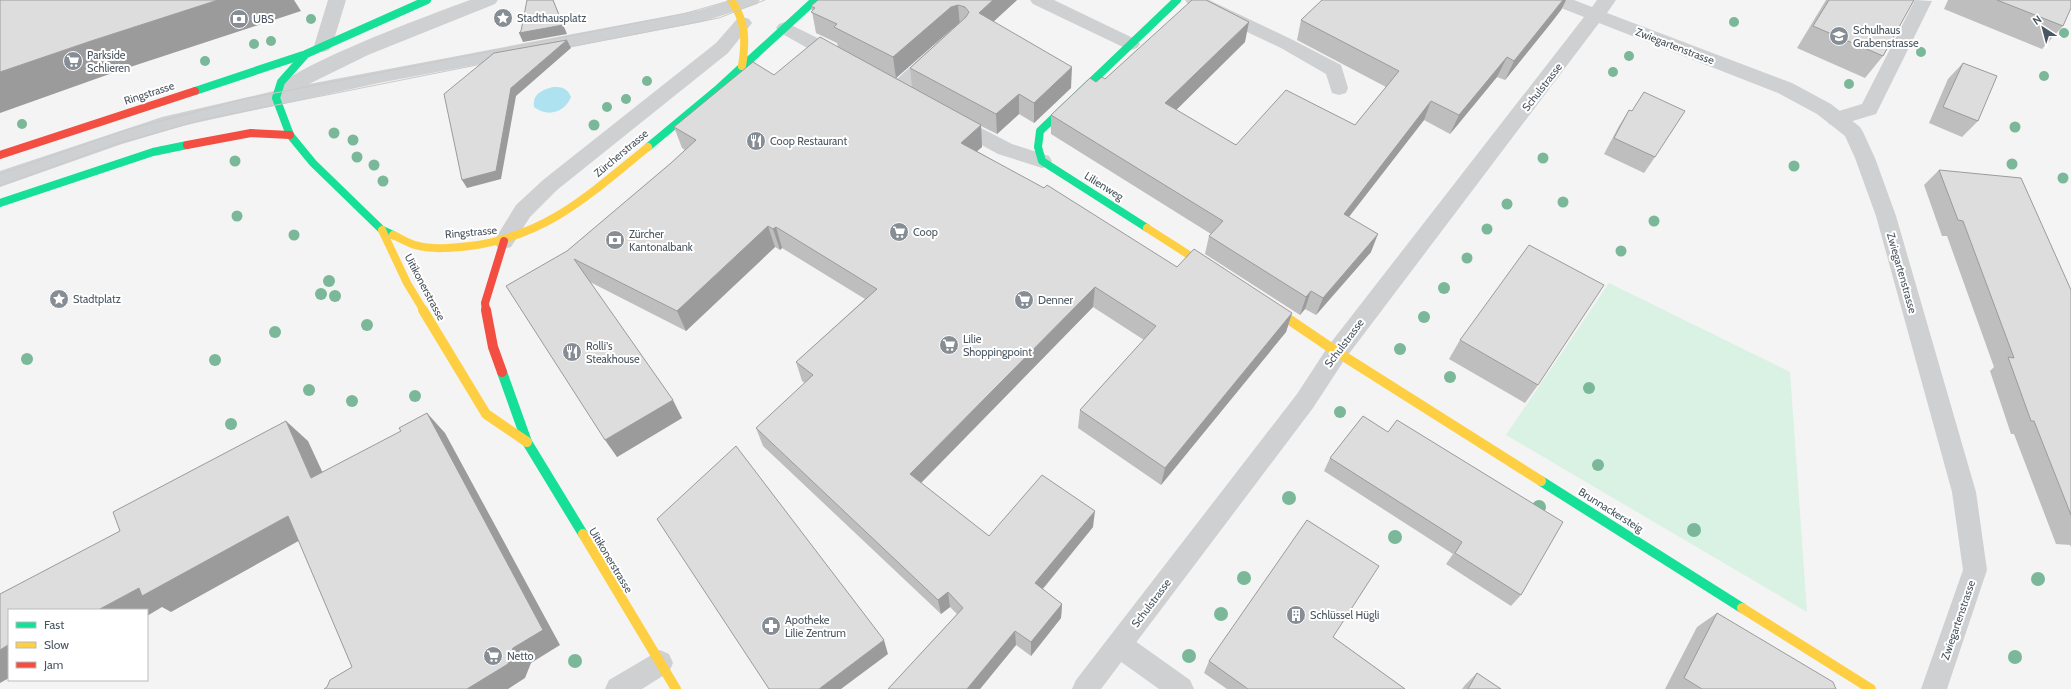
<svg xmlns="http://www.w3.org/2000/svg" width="2071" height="689" font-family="Cabin,sans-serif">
	<rect width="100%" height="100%" fill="#f4f4f4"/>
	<polygon fill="#d9f2e3" points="1609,283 1790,372 1807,612 1506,435"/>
	<path fill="#aee2f0" d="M553 87C563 87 567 88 571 97 565 112 548 118 534 107 532 94 542 90 553 87Z"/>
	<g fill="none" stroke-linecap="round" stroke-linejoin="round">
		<g fill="#ced0d2" fill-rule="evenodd">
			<path d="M470 0H498L495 4 368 55 309 84 700 10 732 0H760L757 4 702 22 379 83 186 125 122 144 0 187V171L162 117 274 91C288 67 437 12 470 0Z"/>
			<polygon points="1030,0 1054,0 1137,40 1140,44 1137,48 1131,50 1125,48 1033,4"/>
			<polygon points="1185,0 1209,0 1293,40 1341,65 1348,88 1346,93 1339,95 1332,93 1326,74 1281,48 1188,4"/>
			<polygon points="1915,0 1932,1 1876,114 1836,126 1829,124 1826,119 1829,114 1862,104"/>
			<polygon points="743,17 749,19 752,23 728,53 557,190 530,217 511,247 504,249 497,247 494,241 516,205 543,180 716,43 737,19"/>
			<polygon points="785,22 846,52 848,57 846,62 839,63 832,62 779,32 776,28 779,24"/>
			<polygon points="934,51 941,52 943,57 941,62 904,95 897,97 890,95 888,90 890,85 927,52"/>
			<polygon points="956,115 1012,144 1049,156 1052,161 1049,166 1042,168 998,154 949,127 946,122 949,117"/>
			<polygon points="1119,632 1128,636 1190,680 1194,689 1159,689 1110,654 1106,645 1110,636"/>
			<polygon points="660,650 669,654 673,663 669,672 642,689 605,689 609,680"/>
		</g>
		<g fill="#ced0d2" fill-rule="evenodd">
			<polygon points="328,0 346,0 332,46 329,50 323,52 317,50 314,46"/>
			<polygon points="1548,0 1574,0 1592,7 1597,0 1616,0 1607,13 1792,83 1831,104 1860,127 1863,132 1875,158 1896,216 1976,492 1987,570 1947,689 1921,689 1963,570 1952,492 1876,216 1855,158 1845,136 1817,114 1778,93 1599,23 1345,359 1313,408 1101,689 1072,689 1076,680 1297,394 1329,345 1584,17 1551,4"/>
		</g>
		<g stroke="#16e098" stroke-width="8">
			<polyline points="195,91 303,55"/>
			<polyline points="648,147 719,88 815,0"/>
			<polyline points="0,203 153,152 187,145"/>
			<polyline points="1147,228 1042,161 1038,147 1040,131 1177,0"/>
			<polyline points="393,235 382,230 313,163 290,135 276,98 281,82 306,54 427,0"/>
		</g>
		<g stroke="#16e098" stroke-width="10">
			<polyline points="502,372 527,442 583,534"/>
			<polyline points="1541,481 1742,608"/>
		</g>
		<g stroke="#ffcf43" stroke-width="8">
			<path d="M731 0C746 21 746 41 742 66"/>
			<polyline points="1147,228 1214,271"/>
			<polyline points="382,230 407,283 424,311"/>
			<path d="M393 235C400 238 408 243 415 245 432 250 452 248 470 246 547 236 590 194 648 147"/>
			<polyline points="1265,303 1277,311"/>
		</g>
		<g stroke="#ffcf43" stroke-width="10">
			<polyline points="423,310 486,414 527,442"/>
			<polyline points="1275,310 1337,352 1541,481"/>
			<polyline points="583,534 676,689"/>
			<polyline points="1742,608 1871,689"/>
		</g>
		<g stroke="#f24e42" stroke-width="8">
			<polyline points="187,145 251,133 290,135"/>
			<polyline points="0,155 195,91"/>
			<polyline points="486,311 485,303 504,241"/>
		</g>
		<polyline stroke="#f24e42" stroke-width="10" points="486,310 493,347 502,372"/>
		<g stroke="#c9cacc" stroke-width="1">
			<polyline points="560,49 719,18 765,0"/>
			<polyline points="0,174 126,130 244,99 683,14 732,0"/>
			<polyline points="0,186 113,145 206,119 492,62"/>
		</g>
	</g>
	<g fill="#7ab899">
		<circle cx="311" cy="19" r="5"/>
		<circle cx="1734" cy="22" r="5"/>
		<circle cx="2064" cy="33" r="5"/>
		<circle cx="271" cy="41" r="5"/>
		<circle cx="254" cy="44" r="5"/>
		<circle cx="1921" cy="52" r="5"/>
		<circle cx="1629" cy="56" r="5"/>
		<circle cx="205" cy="61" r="5"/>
		<circle cx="1613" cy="72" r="5"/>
		<circle cx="2044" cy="76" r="5"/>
		<circle cx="647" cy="81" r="5"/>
		<circle cx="1849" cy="84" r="5"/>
		<circle cx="626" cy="99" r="5"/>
		<circle cx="607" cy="107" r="5"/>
		<circle cx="22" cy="124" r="5"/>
		<circle cx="594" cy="125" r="5.5"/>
		<circle cx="2015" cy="127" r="5.5"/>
		<circle cx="334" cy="133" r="5.5"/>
		<circle cx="353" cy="140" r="5.5"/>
		<circle cx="357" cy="157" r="5.5"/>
		<circle cx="1543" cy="158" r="5.5"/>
		<circle cx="235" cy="161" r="5.5"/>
		<circle cx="2012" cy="164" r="5.5"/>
		<circle cx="374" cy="165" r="5.5"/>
		<circle cx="1794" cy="166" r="5.5"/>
		<circle cx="2063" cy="178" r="5.5"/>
		<circle cx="383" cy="181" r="5.5"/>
		<circle cx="1563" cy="202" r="5.5"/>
		<circle cx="1507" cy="204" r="5.5"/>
		<circle cx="237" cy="216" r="5.5"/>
		<circle cx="1654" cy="221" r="5.5"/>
		<circle cx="1487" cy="229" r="5.5"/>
		<circle cx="294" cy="235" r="5.5"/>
		<circle cx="1621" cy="251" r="5.5"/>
		<circle cx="1467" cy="258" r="5.5"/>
		<circle cx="329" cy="281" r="6"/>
		<circle cx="1444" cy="288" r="6"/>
		<circle cx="321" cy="294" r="6"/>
		<circle cx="335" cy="296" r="6"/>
		<circle cx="1424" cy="317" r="6"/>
		<circle cx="367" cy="325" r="6"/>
		<circle cx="275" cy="332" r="6"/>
		<circle cx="1400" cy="349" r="6"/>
		<circle cx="27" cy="359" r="6"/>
		<circle cx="215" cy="360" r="6"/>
		<circle cx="1450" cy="377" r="6"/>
		<circle cx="1589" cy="388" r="6"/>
		<circle cx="309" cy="390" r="6"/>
		<circle cx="415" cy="396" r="6"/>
		<circle cx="352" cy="401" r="6"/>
		<circle cx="1340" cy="412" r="6"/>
		<circle cx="231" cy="424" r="6"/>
		<circle cx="1598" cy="465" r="6"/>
		<circle cx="1289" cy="498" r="7"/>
		<circle cx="1539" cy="507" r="7"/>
		<circle cx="1694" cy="530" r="7"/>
		<circle cx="1395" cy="537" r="7"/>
		<circle cx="1244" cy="578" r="7"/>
		<circle cx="2038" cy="579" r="7"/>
		<circle cx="1221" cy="614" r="7"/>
		<circle cx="1189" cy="656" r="7"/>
		<circle cx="2015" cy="657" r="7"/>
		<circle cx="575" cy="661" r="7"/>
	</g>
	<g fill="#bebebf" fill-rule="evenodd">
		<path d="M818 0H1017L993 22 1071 88 1034 123 1019 114 997 134 981 126 982 147 977 151 1177 267 1292 313 1286 332 1161 485 1078 428 1080 410 1144 340 1093 307 921 483 989 536 1093 527 1043 589 1062 604 1061 618 1031 656 1016 645 980 689H888L957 614 950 607 941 614 763 446 756 428 805 383 802 381 796 362 865 299 782 248 780 250 775 247 686 331 590 282 682 418 617 457 567 251 671 163 685 150 682 148 674 127 774 75 838 46 837 43 816 33 811 6ZM954 27 910 68 912 87 896 78 953 28Z"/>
		<polygon points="1322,0 1566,0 1561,10 1551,23 1505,80 1497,77 1450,134 1424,120 1349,217 1371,252 1316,315 1305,309 1300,315 1205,254 1209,236 1211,234 1051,134 1051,115 1096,82 1245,42 1176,110 1236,145 1355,125 1386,87 1297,40 1301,20"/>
		<polygon points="1826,0 1914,0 1883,56 1865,78 1797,48"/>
		<polygon points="1948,0 2071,0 2063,26 2042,49 1944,9"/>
		<polygon points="1963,63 1978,121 1962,137 1929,123 1948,79"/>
		<polygon points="1629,110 1655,157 1644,173 1604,154 1619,126"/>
		<polygon points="1939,170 2071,290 2071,547 2070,545 2056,544 2014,434 2011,434 1990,371 1994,367 1947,236 1942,236 1924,185"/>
		<polygon points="1460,340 1538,385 1525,403 1449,359"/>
		<polygon points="1363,416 1521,595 1511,606 1446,564 1453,554 1324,471 1330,458"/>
		<polygon points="1717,613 1836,689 1665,689 1697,627"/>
		<polygon points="1333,637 1405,689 1227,689 1204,673 1209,661"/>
		<polygon points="1477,673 1501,689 1462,689 1465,685"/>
	</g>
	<g fill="#9b9b9b">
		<polygon points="218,0 294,0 301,11 118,71 0,113 0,72 91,41"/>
		<polygon points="553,0 567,34 523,42 519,33"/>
		<polygon points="993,0 1017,0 980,34 979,13"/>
		<polygon points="1563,0 1566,0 1561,10 1551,23 1505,80 1514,61"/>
		<polygon points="958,5 960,26 953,28 896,78 893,57 951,7"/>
		<polygon points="1249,22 1245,42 1163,123 1165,103"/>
		<polygon points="567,40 571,48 516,96 501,179 467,188 462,180 511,88"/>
		<polygon points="1507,57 1497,77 1450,134 1459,115"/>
		<polygon points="1072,67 1071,88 1034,123 1034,103"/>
		<polygon points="1019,94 1019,114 997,134 996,114"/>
		<polygon points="1431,101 1424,120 1337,232 1344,214"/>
		<polygon points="981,125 982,147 962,164 961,143"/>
		<polygon points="768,226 775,247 686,331 677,311"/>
		<polygon points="776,227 782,248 780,250 773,229"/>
		<polygon points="1378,234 1371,252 1316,315 1323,298"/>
		<polygon points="1095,287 1093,307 913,491 910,474"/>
		<polygon points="1311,291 1305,309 1300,315 1306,297"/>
		<polygon points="1292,313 1286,332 1161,485 1165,468"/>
		<polygon points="673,400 682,418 617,457 605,440"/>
		<polygon points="427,413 445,433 560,645 531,663 525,678 508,689 467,689"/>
		<polygon points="286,421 308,441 334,497 311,478"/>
		<polygon points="1095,511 1093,527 1035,598 1035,583"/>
		<polygon points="288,516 311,534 171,612 162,607 147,616 147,610 98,610 139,588"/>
		<polygon points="948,592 950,607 941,614 938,600"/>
		<polygon points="1062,604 1061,618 1031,656 1031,642"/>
		<polygon points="1015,631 1016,645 980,689 967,689"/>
		<polygon points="884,640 888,654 841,689 819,689"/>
		<polygon points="8,645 9,646 9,678 0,683 0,650"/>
	</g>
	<g fill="#ddddde" stroke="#9b9b9b">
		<polygon points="0,0 218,0 91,41 0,72"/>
		<polygon points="527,0 553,0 563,25 519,33 521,31"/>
		<polygon points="818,0 993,0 979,13 1072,67 1034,103 1019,94 996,114 910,68 966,17 969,12 965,7 958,5 951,7 893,57 834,27 837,24 811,12 815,8 811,6"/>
		<polygon points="1192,0 1206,0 1249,22 1165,103 1236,145 1286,90 1355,125 1399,71 1301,20 1322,0 1563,0 1514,61 1507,57 1459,115 1431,101 1344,214 1378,234 1323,298 1311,291 1306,297 1209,236 1223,221 1051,115 1090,78 1096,82 1102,77 1105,79"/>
		<polygon points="1829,0 1914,0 1883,56 1813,26"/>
		<polygon points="1997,0 2071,0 2071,8 2063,26"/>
		<polygon points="820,37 981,125 961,143 1044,188 1047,185 1177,267 1194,249 1292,313 1165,468 1080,410 1156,326 1095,287 910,474 989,536 1042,475 1095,511 1035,583 1062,604 1031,642 1015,631 967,689 888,689 963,608 948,592 938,600 756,428 813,375 796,362 877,289 776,227 773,229 768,226 677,311 574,259 673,400 605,440 506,286 567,251 671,163 696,140 674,127 753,62 774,75"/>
		<polygon points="567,40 511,88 496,171 462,180 444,94 494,53"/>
		<polygon points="1963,63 1997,76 1978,121 1943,107"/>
		<polygon points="1644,92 1685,111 1655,157 1614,138 1629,110 1632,111"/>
		<polygon points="1939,170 2021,178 2071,290 2071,515 2034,421 2031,421 2008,357 2014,358 1963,221 1958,220"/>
		<polygon points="1529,245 1604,285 1538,385 1460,340"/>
		<polygon points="427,413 543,630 513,648 508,664 467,689 324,689 327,687 330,680 352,667 288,516 142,596 139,588 98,610 9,610 9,650 8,645 0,650 0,594 120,531 113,512 286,421 311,478 401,431 399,428"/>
		<polygon points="1363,416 1388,432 1397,420 1563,522 1521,595 1455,553 1462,542 1330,458"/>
		<polygon points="736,446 884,640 819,689 769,689 657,519"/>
		<polygon points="1307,520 1379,566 1333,637 1405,689 1248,689 1209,661"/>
		<polygon points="1717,613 1833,682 1836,689 1702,689 1684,678"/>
		<polygon points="1477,673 1501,689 1468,689"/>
	</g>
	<defs>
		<g id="sight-disc" transform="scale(1)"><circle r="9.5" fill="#868d94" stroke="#fff"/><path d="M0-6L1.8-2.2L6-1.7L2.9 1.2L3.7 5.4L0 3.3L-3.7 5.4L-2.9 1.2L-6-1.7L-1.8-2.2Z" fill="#fff"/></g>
		<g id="bank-disc" transform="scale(1)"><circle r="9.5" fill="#868d94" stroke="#fff"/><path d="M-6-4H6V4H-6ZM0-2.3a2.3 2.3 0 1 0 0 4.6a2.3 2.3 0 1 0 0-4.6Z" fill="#fff"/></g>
		<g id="school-disc" transform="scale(1)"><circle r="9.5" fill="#868d94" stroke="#fff"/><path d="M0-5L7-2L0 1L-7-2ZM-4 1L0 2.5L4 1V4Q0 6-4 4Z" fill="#fff"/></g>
		<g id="supermarket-disc" transform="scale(1)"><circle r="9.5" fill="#868d94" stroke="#fff"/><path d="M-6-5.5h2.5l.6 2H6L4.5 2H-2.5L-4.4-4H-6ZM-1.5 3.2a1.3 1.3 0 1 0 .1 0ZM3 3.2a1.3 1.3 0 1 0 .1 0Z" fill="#fff"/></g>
		<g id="restaurant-disc" transform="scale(1)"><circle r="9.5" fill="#868d94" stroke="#fff"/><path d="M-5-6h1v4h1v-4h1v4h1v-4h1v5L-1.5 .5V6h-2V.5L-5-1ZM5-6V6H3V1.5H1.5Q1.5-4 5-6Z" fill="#fff"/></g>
		<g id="building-disc" transform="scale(1)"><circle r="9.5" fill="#868d94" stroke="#fff"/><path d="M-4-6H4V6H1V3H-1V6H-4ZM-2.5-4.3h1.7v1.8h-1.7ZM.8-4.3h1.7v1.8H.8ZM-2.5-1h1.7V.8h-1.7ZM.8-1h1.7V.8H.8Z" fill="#fff"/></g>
		<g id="pharmacy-disc" transform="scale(1)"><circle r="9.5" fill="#868d94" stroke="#fff"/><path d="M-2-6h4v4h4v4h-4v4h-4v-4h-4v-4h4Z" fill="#fff"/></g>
	</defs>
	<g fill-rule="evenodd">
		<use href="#sight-disc" x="503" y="18"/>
		<use href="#bank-disc" x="239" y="19"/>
		<use href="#school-disc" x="1839" y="36"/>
		<use href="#supermarket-disc" x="73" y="61"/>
		<use href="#restaurant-disc" x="756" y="141"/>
		<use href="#supermarket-disc" x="899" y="232"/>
		<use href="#bank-disc" x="615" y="240"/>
		<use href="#sight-disc" x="59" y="299"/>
		<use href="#supermarket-disc" x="1024" y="300"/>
		<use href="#supermarket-disc" x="949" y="345"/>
		<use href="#restaurant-disc" x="572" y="352"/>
		<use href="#building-disc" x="1296" y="615"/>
		<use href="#pharmacy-disc" x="771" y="626"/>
		<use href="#supermarket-disc" x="493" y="656"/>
	</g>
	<g text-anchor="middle" stroke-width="4" stroke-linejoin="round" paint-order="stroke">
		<g font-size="11" fill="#4a5661" stroke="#fff" text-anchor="start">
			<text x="517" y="22">Stadthausplatz</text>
			<text x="253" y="23">UBS</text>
			<text x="1853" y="34">Schulhaus<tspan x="1853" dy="13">Grabenstrasse</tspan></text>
			<text x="87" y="59">Parkside<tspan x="87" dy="13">Schlieren</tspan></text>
			<text x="770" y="145">Coop Restaurant</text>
			<text x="913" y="236">Coop</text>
			<text x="629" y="238">Zürcher<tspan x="629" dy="13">Kantonalbank</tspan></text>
			<text x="73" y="303">Stadtplatz</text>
			<text x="1038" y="304">Denner</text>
			<text x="963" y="343">Lilie<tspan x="963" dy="13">Shoppingpoint</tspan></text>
			<text x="586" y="350">Rolli's<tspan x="586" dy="13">Steakhouse</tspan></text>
			<text x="1310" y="619">Schlüssel Hügli</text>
			<text x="785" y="624">Apotheke<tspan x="785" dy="13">Lilie Zentrum</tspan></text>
			<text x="507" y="660">Netto</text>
		</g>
		<g font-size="11" fill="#4a5661" stroke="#fff">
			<text transform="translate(1675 46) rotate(21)" y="4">Zwiegartenstrasse</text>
			<text transform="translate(1542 87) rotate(-52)" y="4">Schulstrasse</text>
			<text transform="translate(149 93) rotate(-18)" y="4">Ringstrasse</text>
			<text transform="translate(621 153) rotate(-40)" y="4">Zürcherstrasse</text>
			<text transform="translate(1104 186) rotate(32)" y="4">Lilienweg</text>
			<text transform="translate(471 232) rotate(-5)" y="4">Ringstrasse</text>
			<text transform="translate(1902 273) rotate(74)" y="4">Zwiegartenstrasse</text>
			<text transform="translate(425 287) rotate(62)" y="4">Uitikonerstrasse</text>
			<text transform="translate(1344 343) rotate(-53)" y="4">Schulstrasse</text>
			<text transform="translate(1611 510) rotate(32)" y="4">Brunnackersteig</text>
			<text transform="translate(611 560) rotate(59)" y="4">Uitikonerstrasse</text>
			<text transform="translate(1151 603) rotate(-53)" y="4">Schulstrasse</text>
			<text transform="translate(1958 620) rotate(-71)" y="4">Zwiegartenstrasse</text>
		</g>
	</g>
	<rect x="8" y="609" width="140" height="72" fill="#ffffff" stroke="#b7bbc0"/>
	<rect x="16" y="622" width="20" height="6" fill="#16e098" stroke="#b7bbc0"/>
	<text x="44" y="629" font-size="12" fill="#4a5661">Fast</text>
	<rect x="16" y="642" width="20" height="6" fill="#ffcf43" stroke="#b7bbc0"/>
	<text x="44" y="649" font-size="12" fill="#4a5661">Slow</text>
	<rect x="16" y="662" width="20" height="6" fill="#f24e42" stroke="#b7bbc0"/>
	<text x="44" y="669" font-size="12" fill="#4a5661">Jam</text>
	<g transform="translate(2043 28) rotate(324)" stroke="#ffffff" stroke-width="3" paint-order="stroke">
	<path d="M0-3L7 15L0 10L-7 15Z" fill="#4a5661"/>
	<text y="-6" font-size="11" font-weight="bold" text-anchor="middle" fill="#4a5661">N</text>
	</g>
</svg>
